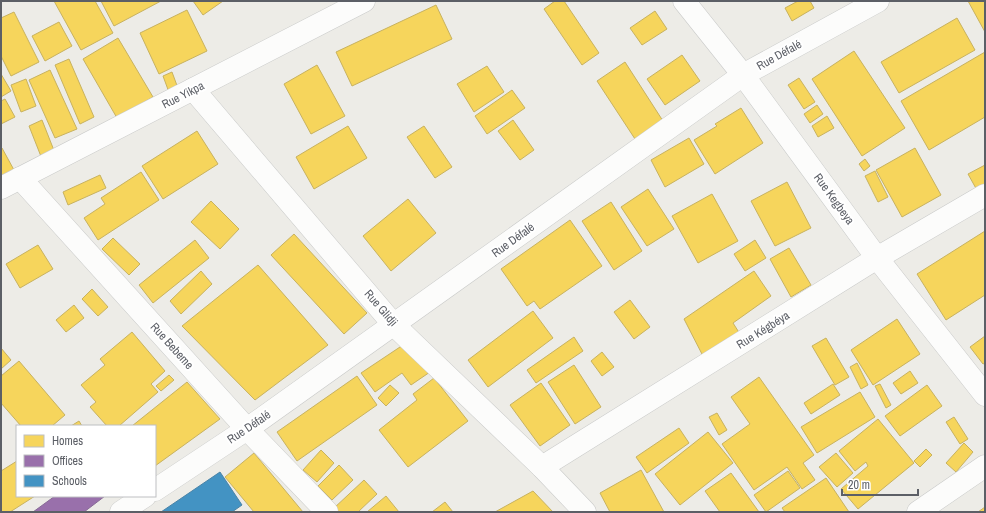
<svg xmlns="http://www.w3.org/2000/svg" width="986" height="513" font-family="'Archivo Narrow',sans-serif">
	<rect width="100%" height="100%" fill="#edece7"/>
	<g fill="#f6d55c" stroke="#c8b25f">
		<polygon points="54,1 95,1 113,33 81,50"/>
		<polygon points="101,1 161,1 114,26"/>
		<polygon points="193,1 223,1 203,15"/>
		<polygon points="555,1 564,1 599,53 582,65 544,9"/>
		<polygon points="798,1 810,1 814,8 792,21 785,8"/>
		<polygon points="968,1 985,1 985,32"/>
		<polygon points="436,5 452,39 352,86 336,52"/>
		<polygon points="187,10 207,51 159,74 140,33"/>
		<polygon points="655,11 667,29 642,45 630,28"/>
		<polygon points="14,12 39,62 11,76 1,56 1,18"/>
		<polygon points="957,18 975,50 899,93 881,62"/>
		<polygon points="59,22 72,46 45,61 32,36"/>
		<polygon points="118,38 153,97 117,118 83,59"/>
		<polygon points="854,51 905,128 862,156 812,79"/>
		<polygon points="985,52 985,117 929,150 901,101"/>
		<polygon points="682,55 700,81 665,105 647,79"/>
		<polygon points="69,59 94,117 80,124 55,65"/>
		<polygon points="625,62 663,121 635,139 597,81"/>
		<polygon points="317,65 345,116 311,134 284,84"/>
		<polygon points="487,66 504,92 474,112 457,84"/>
		<polygon points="50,70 77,129 55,138 29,80"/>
		<polygon points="172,72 179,91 170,95 163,76"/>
		<polygon points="1,74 11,91 1,97"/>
		<polygon points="799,78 815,102 804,109 788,85"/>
		<polygon points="26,79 36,106 21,112 11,85"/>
		<polygon points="512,90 525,108 487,134 475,116"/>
		<polygon points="5,99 15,117 1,124 1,101"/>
		<polygon points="817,105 823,114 810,123 804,114"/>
		<polygon points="741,108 763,143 715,174 694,140 717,126 715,124"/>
		<polygon points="827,116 834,128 818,137 812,126"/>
		<polygon points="42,120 55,153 42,159 29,126"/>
		<polygon points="513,120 534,150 520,160 498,131"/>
		<polygon points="348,126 367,158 314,189 296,157"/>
		<polygon points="424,126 452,167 435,178 407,137"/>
		<polygon points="197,131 218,164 163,199 142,166"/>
		<polygon points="689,138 704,164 665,187 651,160"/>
		<polygon points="2,148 14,170 1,177 1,149"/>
		<polygon points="915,148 941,195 902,217 876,170"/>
		<polygon points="865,159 870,166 864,171 859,164"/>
		<polygon points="985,165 985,188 978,192 968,174"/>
		<polygon points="875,171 888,197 878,202 865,176"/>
		<polygon points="141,172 159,200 98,240 84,218 105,204 101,198"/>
		<polygon points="100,175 106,188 68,205 63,192"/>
		<polygon points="787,182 811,228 775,246 751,201"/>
		<polygon points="648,189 674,229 647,246 621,207"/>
		<polygon points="712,194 738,241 698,263 672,216"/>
		<polygon points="408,199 436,233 391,271 363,236"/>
		<polygon points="211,201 239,229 220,249 191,222"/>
		<polygon points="611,202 642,251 614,270 582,221"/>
		<polygon points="570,220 602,266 540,309 534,301 527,306 501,269"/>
		<polygon points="985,231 985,295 946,320 917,274"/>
		<polygon points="294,234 367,313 344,334 271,255"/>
		<polygon points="113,238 140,264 129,275 102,249"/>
		<polygon points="195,240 209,258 153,303 139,285"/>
		<polygon points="755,240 766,258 745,271 734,254"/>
		<polygon points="38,245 53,269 20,288 6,264"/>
		<polygon points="789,248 811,285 791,297 770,259"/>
		<polygon points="258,265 328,345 255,400 182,326"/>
		<polygon points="201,271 212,284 181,314 170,301"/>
		<polygon points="754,271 771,296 733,323 740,334 704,358 684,319"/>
		<polygon points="92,289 108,307 98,316 82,299"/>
		<polygon points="630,300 650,327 634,339 614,312"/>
		<polygon points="74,305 84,318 66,332 56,320"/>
		<polygon points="533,311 553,338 488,387 468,360"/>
		<polygon points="897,319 920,354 873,385 851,350"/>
		<polygon points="132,332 165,371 151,384 158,392 119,426 107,426 90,407 96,402 81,385 105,365 100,359"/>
		<polygon points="985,336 985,363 983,364 970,347"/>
		<polygon points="574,337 583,351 536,383 527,370"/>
		<polygon points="826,338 849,377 835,385 812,346"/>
		<polygon points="409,341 430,372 411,385 402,373 375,392 361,373"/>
		<polygon points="1,348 11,360 1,369"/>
		<polygon points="602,352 614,367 602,376 591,361"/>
		<polygon points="19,361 65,415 52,426 21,426 1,403 1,376"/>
		<polygon points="857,363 868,385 861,389 850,367"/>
		<polygon points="574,365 601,407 575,424 548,382"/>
		<polygon points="910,371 918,383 901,394 893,383"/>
		<polygon points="169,375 174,380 161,391 156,386"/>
		<polygon points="357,376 377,405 297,461 277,432"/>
		<polygon points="759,377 814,455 803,463 815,480 802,489 787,467 754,490 722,444 750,424 731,397"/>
		<polygon points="434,378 468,421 408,467 379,430 417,400 413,394"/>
		<polygon points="187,382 220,419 155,466 155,426 132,426"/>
		<polygon points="541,383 570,425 540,446 510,405"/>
		<polygon points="833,384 840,395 811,414 804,403"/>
		<polygon points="880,384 891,405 886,408 875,386"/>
		<polygon points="390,385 399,393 386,406 378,398"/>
		<polygon points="927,385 942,406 900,436 885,416"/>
		<polygon points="860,392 875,417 817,453 801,427"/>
		<polygon points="717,413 727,430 719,435 709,417"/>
		<polygon points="954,417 968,439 960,444 946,422"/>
		<polygon points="878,419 914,463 858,509 841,489 868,466 866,462 855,471 839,451"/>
		<polygon points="79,421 82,426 71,426"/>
		<polygon points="679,428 689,443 647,473 636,457"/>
		<polygon points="708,432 733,463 680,505 655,474"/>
		<polygon points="964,443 973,452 956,472 946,463"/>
		<polygon points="926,449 932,455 920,467 914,461"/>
		<polygon points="321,450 334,463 317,482 303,470"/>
		<polygon points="254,453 303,512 254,512 225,477"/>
		<polygon points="836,453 853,473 837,487 819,467"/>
		<polygon points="17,461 17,496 35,496 10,512 1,512 1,471"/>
		<polygon points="339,465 353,480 332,500 318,486"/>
		<polygon points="641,470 664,512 610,512 600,493"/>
		<polygon points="788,471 800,488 766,512 754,495"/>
		<polygon points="731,473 759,512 720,512 705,491"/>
		<polygon points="826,478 849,512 785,512 782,508"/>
		<polygon points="364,480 377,494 358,512 336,512 333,509"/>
		<polygon points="533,491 553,512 495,512"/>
		<polygon points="386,496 399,512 367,512"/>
		<polygon points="445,502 453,512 432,512"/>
		<polygon points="985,507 985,512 978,512"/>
	</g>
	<polygon fill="#9970ab" stroke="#876b96" points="55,496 105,496 84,512 33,512"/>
	<polygon fill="#4393c3" stroke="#4a83a7" points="220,472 242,505 232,512 161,512"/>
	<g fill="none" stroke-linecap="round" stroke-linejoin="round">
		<g stroke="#c9cac9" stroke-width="23">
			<g id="minor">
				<polyline points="684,1 743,75 877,258 985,395"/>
				<polyline points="193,89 394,325 542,467 585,512"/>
				<polyline points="20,178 247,429 327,512"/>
				<polyline points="1,188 364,1"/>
				<polyline points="542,467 877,258 985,195"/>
				<polyline points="155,490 247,429 743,75 878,1"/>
				<polyline points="121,512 145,496"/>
				<polyline points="918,512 985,466"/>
			</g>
		</g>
		<use href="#minor" stroke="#fcfcfb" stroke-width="22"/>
	</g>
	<g text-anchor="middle" stroke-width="4" stroke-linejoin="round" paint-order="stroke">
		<g font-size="12" fill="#5c5f66" stroke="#fff">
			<text transform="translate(779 55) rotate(-29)" y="4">Rue Défalé</text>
			<text transform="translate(183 95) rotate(-27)" y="4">Rue Yikpa</text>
			<text transform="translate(834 199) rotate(54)" y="4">Rue Kegbeya</text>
			<text transform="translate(513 240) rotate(-36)" y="4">Rue Défalé</text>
			<text transform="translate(381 308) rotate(49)" y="4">Rue Glidji</text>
			<text transform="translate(763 330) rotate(-32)" y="4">Rue Kégbéya</text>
			<text transform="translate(172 346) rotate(48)" y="4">Rue Bebeme</text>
			<text transform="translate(249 427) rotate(-34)" y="4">Rue Défalé</text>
		</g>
	</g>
	<rect width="986" height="513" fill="none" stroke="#5c5f66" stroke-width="4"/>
	<rect x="16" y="425" width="140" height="72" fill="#ffffff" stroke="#bebfc2"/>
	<rect x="24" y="435" width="20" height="12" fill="#f6d55c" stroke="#bebfc2"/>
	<text x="52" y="445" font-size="12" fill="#5c5f66">Homes</text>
	<rect x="24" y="455" width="20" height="12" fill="#9970ab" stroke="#bebfc2"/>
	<text x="52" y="465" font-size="12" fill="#5c5f66">Offices</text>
	<rect x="24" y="475" width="20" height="12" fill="#4393c3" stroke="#bebfc2"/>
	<text x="52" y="485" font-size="12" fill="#5c5f66">Schools</text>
	<path d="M842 489v6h76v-6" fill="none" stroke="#5c5f66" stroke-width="2"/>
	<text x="848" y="489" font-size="12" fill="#5c5f66" stroke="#ffffff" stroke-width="3" paint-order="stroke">20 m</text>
</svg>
